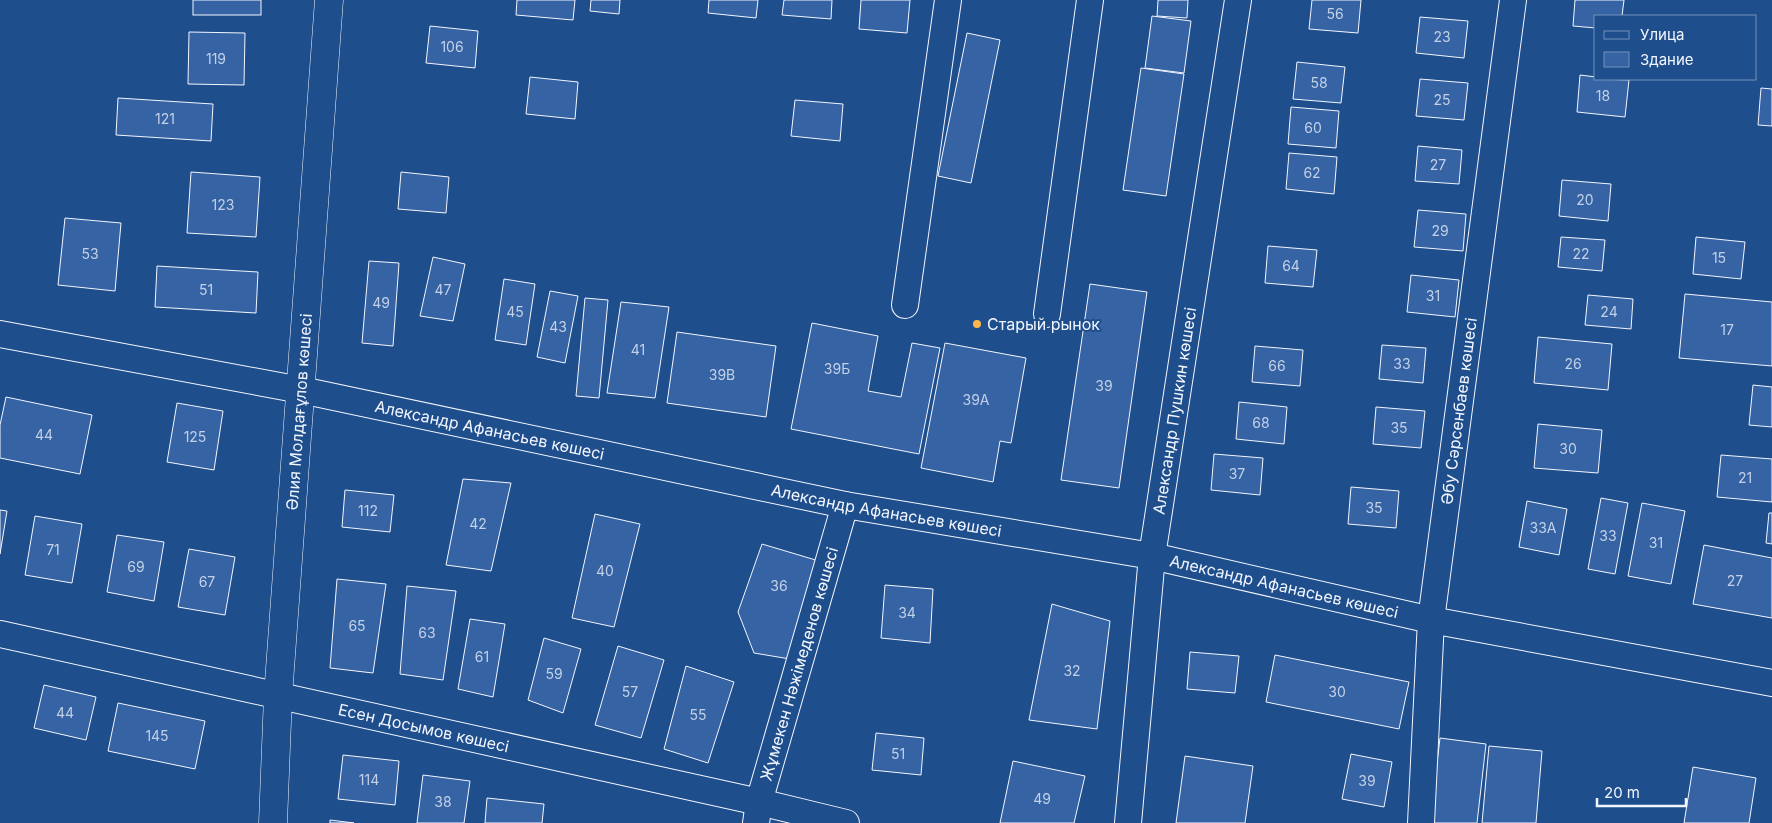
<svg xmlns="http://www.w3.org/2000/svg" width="1772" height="823" font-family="Inter,sans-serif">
	<rect width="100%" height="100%" fill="#1f4e8c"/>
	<g fill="#3563a3" stroke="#f2f6ff">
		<rect x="193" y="0" width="68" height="15"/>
		<polygon points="517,0 575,0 573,20 516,15"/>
		<polygon points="591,0 620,0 619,14 590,11"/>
		<polygon points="709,0 758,0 756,18 708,13"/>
		<polygon points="784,0 832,0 831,19 782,15"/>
		<polygon points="861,0 910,0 907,33 859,29"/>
		<polygon points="1158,0 1188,0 1187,18 1157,16"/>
		<polygon points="1312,0 1361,0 1358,33 1309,29"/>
		<polygon points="1575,0 1624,0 1622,16 1596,16 1596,28 1573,26"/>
		<polygon points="1152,16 1191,21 1184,73 1145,68"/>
		<polygon points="1420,17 1468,21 1464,58 1416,53"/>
		<polygon points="430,26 478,31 475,68 426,63"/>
		<polygon points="189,32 245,33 244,85 188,84"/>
		<polygon points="967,33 1000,40 971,183 938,176"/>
		<polygon points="1297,62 1345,67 1341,103 1293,99"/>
		<polygon points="1141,68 1184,74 1166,196 1123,190"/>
		<polygon points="1580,75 1596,77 1596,79 1629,80 1625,117 1577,112"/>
		<polygon points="530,77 578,82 575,119 526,114"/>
		<polygon points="1420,79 1468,83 1464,120 1416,116"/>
		<polygon points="1761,88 1772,89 1772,126 1758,125"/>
		<polygon points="118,98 213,104 211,141 116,135"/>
		<polygon points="795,100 843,104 840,141 791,136"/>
		<polygon points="1291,107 1339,111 1336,148 1288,144"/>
		<polygon points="1418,146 1462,150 1459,184 1415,181"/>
		<polygon points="1289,153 1337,157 1334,194 1286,189"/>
		<polygon points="191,172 260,177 256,237 187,233"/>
		<polygon points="401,172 449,177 446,213 398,209"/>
		<polygon points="1562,180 1611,184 1608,221 1559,216"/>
		<polygon points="1418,210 1466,214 1463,251 1414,247"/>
		<polygon points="65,218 121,223 115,291 58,285"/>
		<polygon points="1561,237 1605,240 1602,271 1558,267"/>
		<polygon points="1696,237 1745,242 1741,279 1693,274"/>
		<polygon points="1268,246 1317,250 1313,287 1265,283"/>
		<polygon points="433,257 465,264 453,321 420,316"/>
		<polygon points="369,261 399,263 393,346 362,343"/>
		<polygon points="157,266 258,272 256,313 155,307"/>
		<polygon points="1411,275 1459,280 1455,317 1407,312"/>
		<polygon points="504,279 535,284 526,345 495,340"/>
		<polygon points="1090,284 1147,292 1119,488 1061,480"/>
		<polygon points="550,291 578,296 565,363 537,357"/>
		<polygon points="1685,294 1772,302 1772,366 1679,358"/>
		<polygon points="1588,295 1633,299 1631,329 1585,325"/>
		<polygon points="585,298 608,300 599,398 576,396"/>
		<polygon points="621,302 669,307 655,398 607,393"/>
		<polygon points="812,323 878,336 868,391 901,397 912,343 940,348 919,454 791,429"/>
		<polygon points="677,332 776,346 766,417 667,403"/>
		<polygon points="1538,337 1612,344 1608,390 1534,383"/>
		<polygon points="945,343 1026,358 1011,443 1000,441 993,482 921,468"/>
		<polygon points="1382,345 1426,348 1423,383 1379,379"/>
		<polygon points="1255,346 1303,350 1300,386 1252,382"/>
		<polygon points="1753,385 1772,387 1772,427 1749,425"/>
		<polygon points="6,397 92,415 80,474 0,458 0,425"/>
		<polygon points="1239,402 1287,407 1284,444 1236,439"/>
		<polygon points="177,403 223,411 214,470 167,462"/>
		<polygon points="1376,407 1425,411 1421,448 1373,444"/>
		<polygon points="1538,424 1602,430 1598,473 1534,468"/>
		<polygon points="1214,454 1263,458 1260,495 1211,490"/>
		<polygon points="1721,455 1772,459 1772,502 1717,497"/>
		<polygon points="463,479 511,483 491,571 446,565"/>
		<polygon points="1351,487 1399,491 1396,528 1348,524"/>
		<polygon points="345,490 394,495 390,532 342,527"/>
		<polygon points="1601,498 1628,503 1615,574 1588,569"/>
		<polygon points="1527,501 1567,509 1559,555 1519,547"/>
		<polygon points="1642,503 1685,511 1671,584 1628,576"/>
		<polygon points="0,510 7,511 0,554"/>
		<polygon points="1769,513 1772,513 1772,544 1766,543"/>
		<polygon points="595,514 640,524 614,627 572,618"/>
		<polygon points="35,516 82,524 72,583 25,575"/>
		<polygon points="117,535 164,542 154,601 107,592"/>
		<polygon points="762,544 819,561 790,659 754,653 738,612"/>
		<polygon points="1704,545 1772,558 1772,618 1693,604"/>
		<polygon points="189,549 235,557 225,615 178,607"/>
		<polygon points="337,579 386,584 373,673 330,668"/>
		<polygon points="885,585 933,589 930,643 881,638"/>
		<polygon points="407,586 456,591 443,680 400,674"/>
		<polygon points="1052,604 1110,621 1097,729 1029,720"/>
		<polygon points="470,619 505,624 493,697 458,689"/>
		<polygon points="544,638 581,649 563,713 528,700"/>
		<polygon points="618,646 664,660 641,738 595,725"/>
		<polygon points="1190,652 1239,656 1235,693 1187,689"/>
		<polygon points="1275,655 1409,682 1399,729 1266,702"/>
		<polygon points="686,666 734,682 708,763 664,749"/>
		<polygon points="44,685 96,697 86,740 34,728"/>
		<polygon points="118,703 205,721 195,769 108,751"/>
		<polygon points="876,733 924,738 921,775 872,770"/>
		<polygon points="1440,738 1486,744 1477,823 1430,823"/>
		<polygon points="1489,746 1542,751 1536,823 1482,823"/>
		<polygon points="1351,754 1392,762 1384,807 1342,799"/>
		<polygon points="343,755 399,761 395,805 338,799"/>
		<polygon points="1185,756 1253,766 1245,823 1176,823"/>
		<polygon points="1013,761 1085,776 1074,823 1000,823"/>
		<polygon points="1693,767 1756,778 1749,823 1684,823"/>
		<polygon points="423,775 470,781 464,823 417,823"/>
		<polygon points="487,798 544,804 542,823 485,823"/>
		<polygon points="330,820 354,823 330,823"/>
	</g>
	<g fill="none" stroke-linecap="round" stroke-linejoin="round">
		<g stroke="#f2f6ff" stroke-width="28">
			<g id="minor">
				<polyline points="905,305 948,0"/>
				<polyline points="1047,314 1090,0"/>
				<path id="s1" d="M0 334 301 390 845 505 1152 556 1431 620 1772 683"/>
				<path id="s2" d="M0 634 759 802 846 823"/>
				<path id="s3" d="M756 823 759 802 845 505"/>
				<path id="s4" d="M1128 823 1152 556 1238 0"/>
				<path id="s5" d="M1421 823 1431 620 1513 0"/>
			</g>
		</g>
		<g stroke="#f2f6ff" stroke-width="29">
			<g id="secondary">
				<path id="s6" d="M273 823 278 696 329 0"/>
			</g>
		</g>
		<use href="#minor" stroke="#1f4e8c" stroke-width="26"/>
		<use href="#secondary" stroke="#1f4e8c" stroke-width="28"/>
	</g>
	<circle fill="#ffb74d" stroke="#1f4e8c" stroke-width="2" cx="977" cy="324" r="5"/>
	<g text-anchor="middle" stroke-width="4" stroke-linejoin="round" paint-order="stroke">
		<g font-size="14" fill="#c3d1e8">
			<text x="1335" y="19">56</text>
			<text x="1442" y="42">23</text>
			<text x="452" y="52">106</text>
			<text x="216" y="64">119</text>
			<text x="1319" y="88">58</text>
			<text x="1603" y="101">18</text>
			<text x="1442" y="105">25</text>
			<text x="165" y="124">121</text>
			<text x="1313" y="133">60</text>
			<text x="1438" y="170">27</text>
			<text x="1312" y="178">62</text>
			<text x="1585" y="205">20</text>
			<text x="223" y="210">123</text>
			<text x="1440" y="236">29</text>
			<text x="90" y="259">53</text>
			<text x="1581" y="259">22</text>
			<text x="1719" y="263">15</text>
			<text x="1291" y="271">64</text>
			<text x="206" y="295">51</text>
			<text x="443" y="295">47</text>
			<text x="1433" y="301">31</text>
			<text x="381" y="308">49</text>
			<text x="515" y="317">45</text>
			<text x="1609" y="317">24</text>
			<text x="558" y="332">43</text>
			<text x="1727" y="335">17</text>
			<text x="638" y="355">41</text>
			<text x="1402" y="369">33</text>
			<text x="1573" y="369">26</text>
			<text x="1277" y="371">66</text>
			<text x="837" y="374">39Б</text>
			<text x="722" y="380">39В</text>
			<text x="1104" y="391">39</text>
			<text x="976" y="405">39А</text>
			<text x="1261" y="428">68</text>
			<text x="1399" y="433">35</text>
			<text x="44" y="440">44</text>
			<text x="195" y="442">125</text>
			<text x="1568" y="454">30</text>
			<text x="1237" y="479">37</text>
			<text x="1745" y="483">21</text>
			<text x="1374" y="513">35</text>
			<text x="368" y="516">112</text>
			<text x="478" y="529">42</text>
			<text x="1543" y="533">33А</text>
			<text x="1608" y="541">33</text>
			<text x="1656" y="548">31</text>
			<text x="53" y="555">71</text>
			<text x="136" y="572">69</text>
			<text x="605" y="576">40</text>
			<text x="1735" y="586">27</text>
			<text x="207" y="587">67</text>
			<text x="779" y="591">36</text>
			<text x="907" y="618">34</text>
			<text x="357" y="631">65</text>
			<text x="427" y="638">63</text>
			<text x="482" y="662">61</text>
			<text x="1072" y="676">32</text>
			<text x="554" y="679">59</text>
			<text x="630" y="697">57</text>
			<text x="1337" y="697">30</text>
			<text x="65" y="718">44</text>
			<text x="698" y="720">55</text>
			<text x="157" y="741">145</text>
			<text x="898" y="759">51</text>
			<text x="369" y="785">114</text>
			<text x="1367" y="786">39</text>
			<text x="1042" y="804">49</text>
			<text x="443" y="807">38</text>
		</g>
		<g font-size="16" fill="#f2f6ff" stroke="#1f4e8c" text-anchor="start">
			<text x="987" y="330">Старый рынок</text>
		</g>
		<g font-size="16" fill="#f2f6ff" stroke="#1f4e8c">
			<text dy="6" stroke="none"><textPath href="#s4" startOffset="415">Александр Пушкин көшесі</textPath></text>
			<text dy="6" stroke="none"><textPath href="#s6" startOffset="412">Әлия Молдағұлов көшесі</textPath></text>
			<text dy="6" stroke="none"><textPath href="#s5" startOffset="414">Әбу Сәрсенбаев көшесі</textPath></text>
			<text dy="6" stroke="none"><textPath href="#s1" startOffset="499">Александр Афанасьев көшесі</textPath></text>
			<text dy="6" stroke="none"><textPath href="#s1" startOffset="904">Александр Афанасьев көшесі</textPath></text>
			<text dy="6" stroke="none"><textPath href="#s1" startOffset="1309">Александр Афанасьев көшесі</textPath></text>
			<text dy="6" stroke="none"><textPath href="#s3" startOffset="165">Жұмекен Нәжімеденов көшесі</textPath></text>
			<text dy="6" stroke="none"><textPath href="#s2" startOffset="434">Есен Досымов көшесі</textPath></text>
		</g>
	</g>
	<rect x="1594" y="15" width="162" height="65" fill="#1f4e8c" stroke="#7391ba"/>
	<rect x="1604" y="31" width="25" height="8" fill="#1f4e8c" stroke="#7391ba"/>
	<text x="1640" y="40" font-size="15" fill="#f2f6ff">Улица</text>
	<rect x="1604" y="52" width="25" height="15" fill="#3563a3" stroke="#7391ba"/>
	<text x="1640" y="65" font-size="15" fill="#f2f6ff">Здание</text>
	<path d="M1597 798v8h89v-8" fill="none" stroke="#f2f6ff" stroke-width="2.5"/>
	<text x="1604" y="798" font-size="15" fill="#f2f6ff" stroke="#1f4e8c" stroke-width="4" paint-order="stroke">20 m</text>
</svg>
